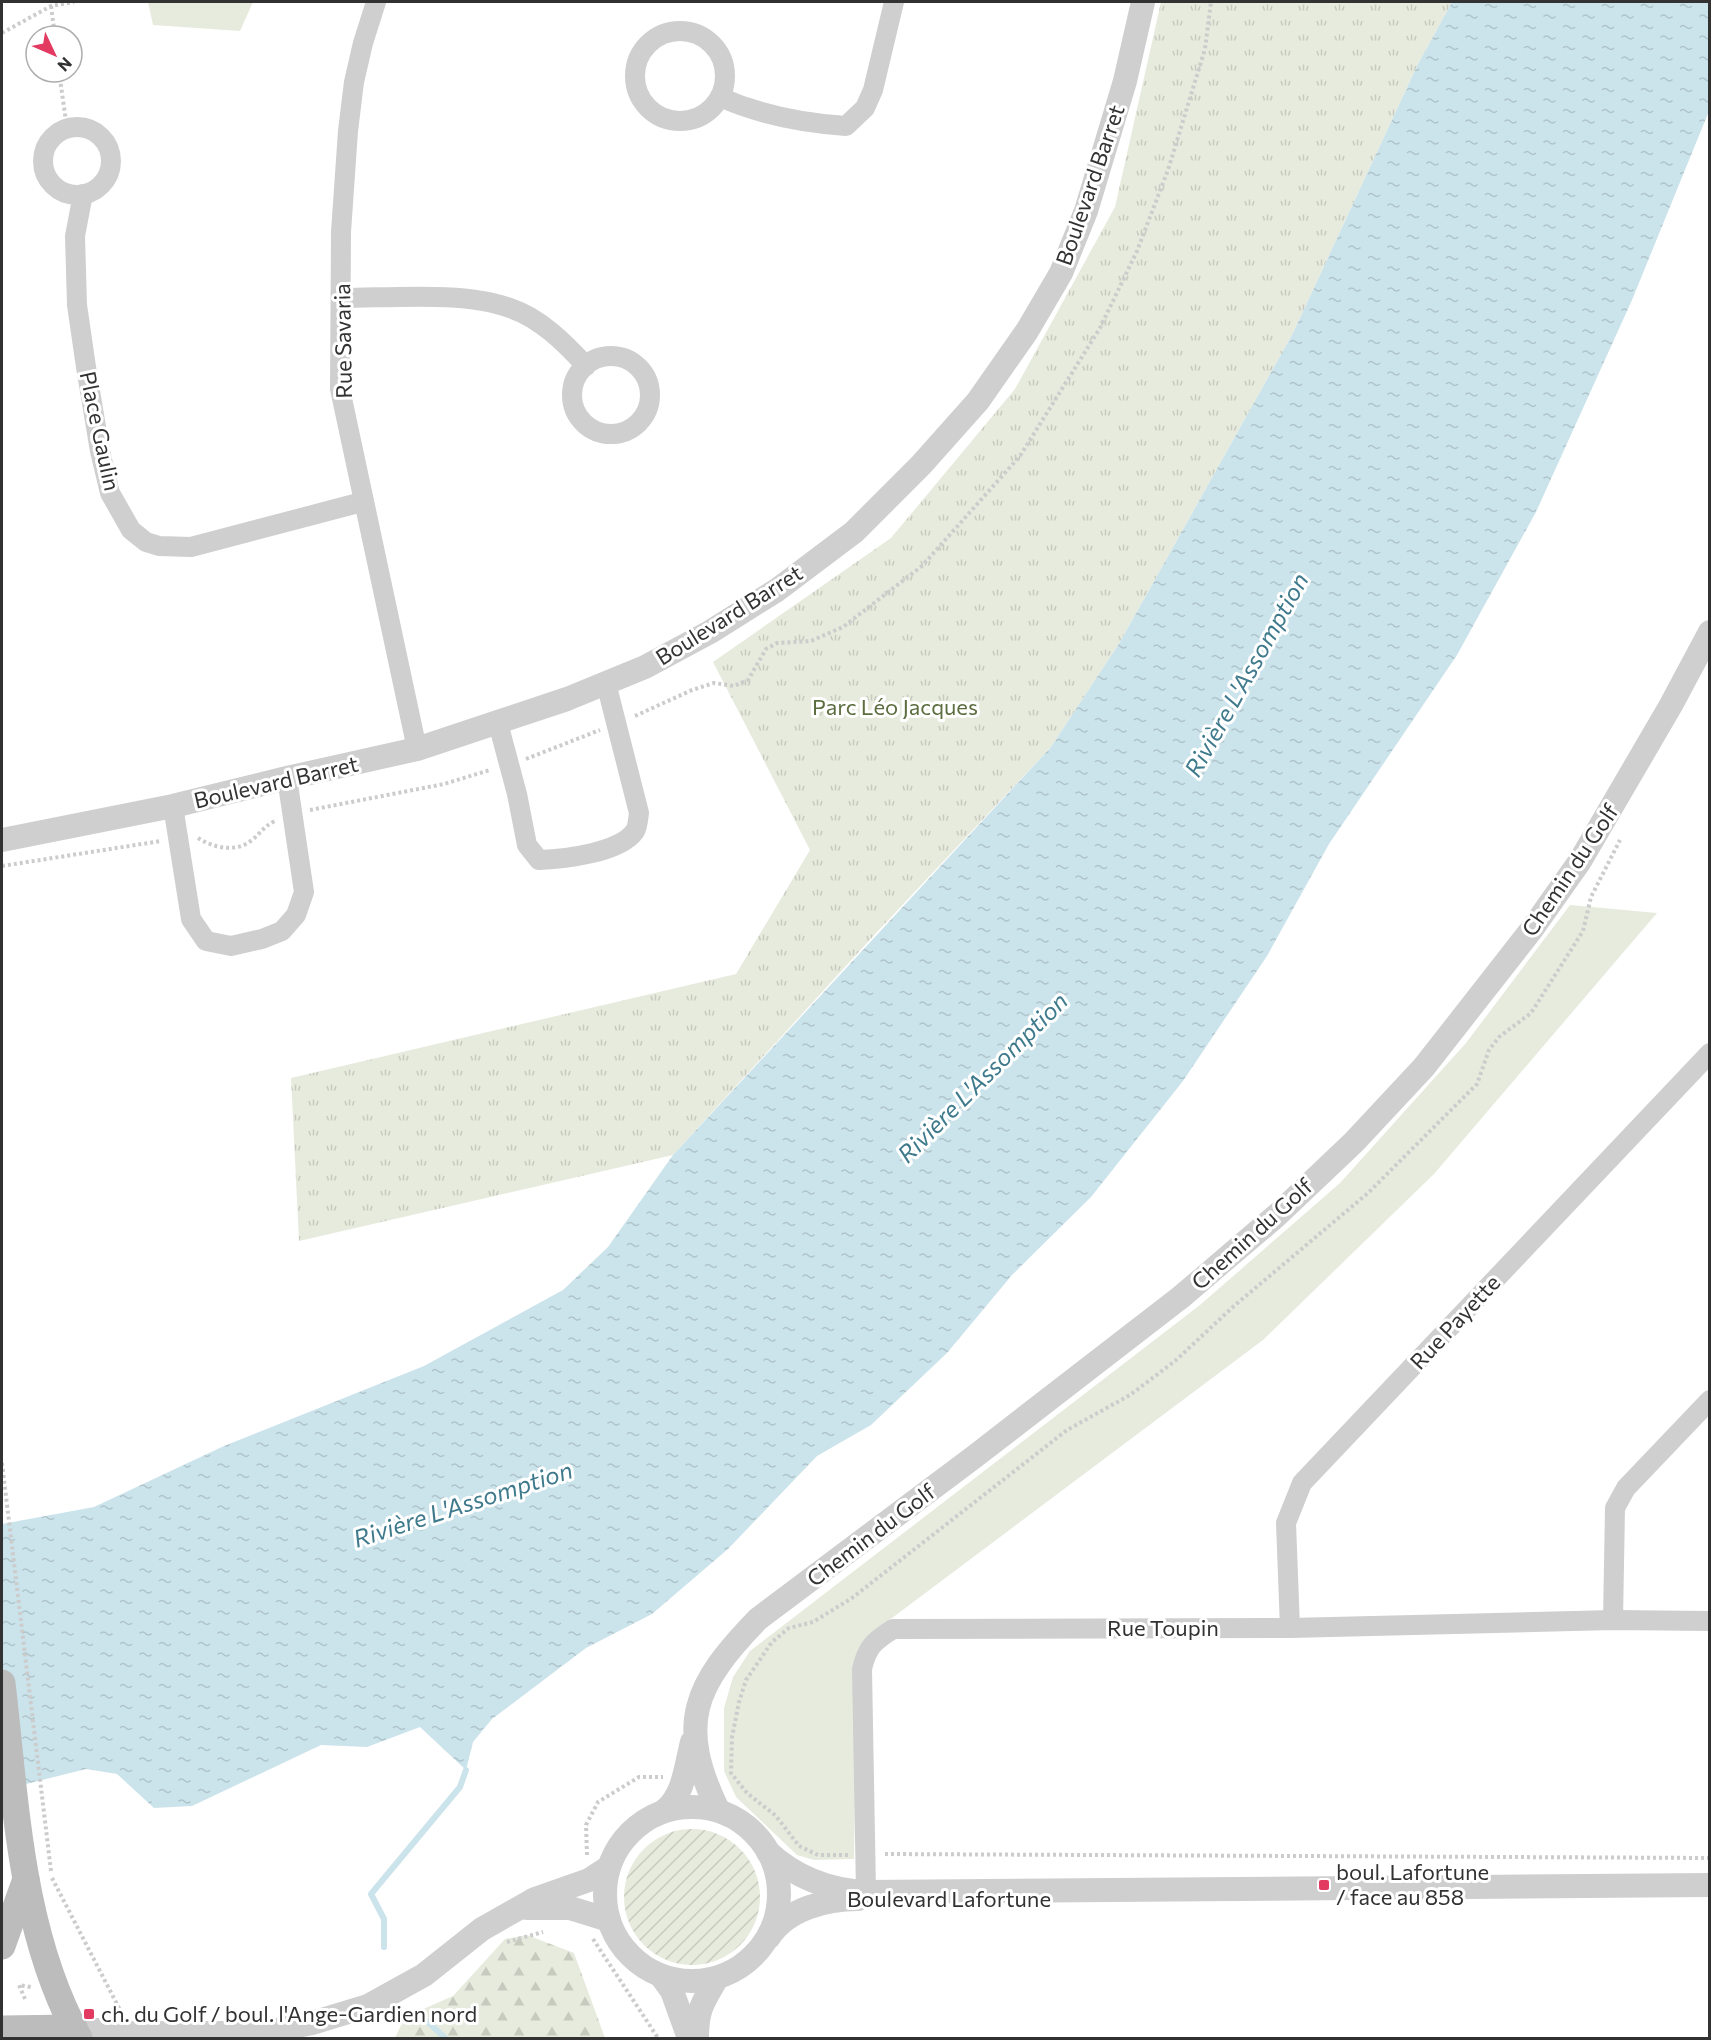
<svg xmlns="http://www.w3.org/2000/svg" width="1711" height="2040" font-family="Commissioner,sans-serif">
	<defs>
		<pattern id="forest-firs" width="22" height="20" patternUnits="userSpaceOnUse" patternTransform="scale(1.5)"><rect width="22" height="20" fill="#e7ebdd"/><path d="M5 1l3.5 6h-7zM16 11l3.5 6h-7z" fill="#c7cabe"/></pattern>
		<pattern id="park-tufts" width="24" height="20" patternUnits="userSpaceOnUse" patternTransform="scale(1.5)"><rect width="24" height="20" fill="#e7ebdd"/><path d="M3 7l-1-3M5 7V3M7 7l1-3M15 17l-1-3M17 17v-4M19 17l1-3" fill="none" stroke="#c7cabe"/></pattern>
		<pattern id="garden-furrows" width="10" height="10" patternUnits="userSpaceOnUse" patternTransform="scale(1.5)"><rect width="10" height="10" fill="#e7ebdd"/><path d="M-1 1l2-2M0 10L10 0M9 11l2-2" fill="none" stroke="#c7cabe"/></pattern>
		<pattern id="water-ripples" width="26" height="14" patternUnits="userSpaceOnUse" patternTransform="scale(1.5)"><rect width="26" height="14" fill="#cbe3eb"/><path d="M2 4q2-2 4 0t4 0M15 11q2-2 4 0t4 0" fill="none" stroke="#afc3ca"/></pattern>
	</defs>
	<rect width="100%" height="100%" fill="#fff"/>
	<g fill="#e7ebdd">
		<polygon points="148,2 253,2 240,31 153,25"/>
		<polygon points="1570,905 1657,913 1434,1174 1263,1340 872,1633 857,1659 854,1859 814,1860 797,1855 736,1797 724,1771 724,1708 733,1677 750,1651 1200,1305 1340,1183 1466,1043"/>
	</g>
	<polygon fill="url(#forest-firs)" points="527,1935 574,1953 605,2038 395,2038 405,2017 453,1996 505,1939"/>
	<polygon fill="url(#park-tufts)" points="1161,2 1452,2 1417,66 1293,333 1120,642 1051,747 878,931 673,1155 299,1241 291,1078 736,974 810,850 713,662 891,538 1015,389 1115,207"/>
	<circle fill="url(#garden-furrows)" cx="692" cy="1897" r="68"/>
	<polygon fill="url(#water-ripples)" points="1452,2 1709,2 1709,111 1632,300 1536,512 1457,655 1329,844 1267,956 1183,1081 1091,1197 1012,1275 947,1353 871,1425 817,1456 728,1549 652,1614 586,1648 492,1719 473,1742 466,1770 420,1727 367,1747 321,1745 192,1806 154,1808 117,1774 86,1769 2,1790 2,1524 94,1507 224,1446 424,1366 563,1290 608,1247 673,1155 1051,747 1120,642 1293,333 1417,66"/>
	<g fill="none" stroke-linecap="round" stroke-linejoin="round">
		<g stroke="#cbe3eb" stroke-width="6">
			<polyline points="384,1947 384,1919 371,1894 460,1787 466,1770"/>
			<polyline points="428,2022 445,2038"/>
		</g>
		<g stroke="#ccc" stroke-width="4" stroke-dasharray="3 3" stroke-linecap="butt">
			<polyline points="51,6 55,36"/>
			<polyline points="2,33 51,6 74,2"/>
			<polyline points="59,72 67,128"/>
			<polyline points="635,716 692,690 714,683 734,686 748,680 766,649 777,643 811,641 843,627 922,566 1020,456 1100,328 1137,251 1168,170 1205,49 1211,2"/>
			<polyline points="526,759 600,730"/>
			<polyline points="310,810 444,784 490,770"/>
			<path d="M198 838C214 848 236 853 252 840 261 833 264 826 275 821"/>
			<polyline points="2,866 161,841"/>
			<polyline points="2,1463 51,1871"/>
			<polyline points="885,1854 1710,1858"/>
			<polyline points="587,1855 586,1825 598,1802 639,1777 663,1777"/>
			<polyline points="848,1855 818,1855 799,1846 776,1816 747,1793 731,1773 732,1737 739,1702 746,1680 772,1642 789,1628 813,1622 852,1598 1067,1430 1130,1395 1175,1361 1234,1306 1368,1193 1477,1084 1489,1050 1499,1037 1531,1013 1583,931 1591,897 1620,840"/>
			<polyline points="52,1878 120,2010"/>
			<polyline points="593,1939 658,2038"/>
			<polyline points="507,1942 543,1932"/>
			<polyline points="25,1999 19,1985 31,1987"/>
		</g>
		<g stroke="#cfcfcf" stroke-width="20">
			<polyline points="376,2 363,43 354,82 348,131 341,232 340,389 417,749"/>
			<circle cx="680" cy="76" r="45"/>
			<path d="M720 97C760 115 802 123 846 126L865 108 873 90 894 2"/>
			<circle cx="77" cy="161" r="34"/>
			<polyline points="83,194 75,236 77,305 86,367 100,451 110,493 131,530 146,542 159,546 191,547 362,502"/>
			<path d="M341 298C391 298 464 291 510 308 540 318 565 343 586 366"/>
			<circle cx="611" cy="395" r="39"/>
			<path d="M498 723 517 794 527 845 539 860C564 859 620 853 635 831 638 826 638 819 639 813L606 683"/>
			<polyline points="173,806 191,919 206,941 231,946 262,939 282,931 296,915 304,892 287,778"/>
			<polyline points="1613,1620 1615,1508 1626,1488 1710,1400"/>
			<polyline points="1290,1628 1286,1523 1302,1483 1710,1053"/>
			<path d="M866 1892 862 1669C867 1647 874 1641 893 1629L1290 1628 1613 1620 1710 1621"/>
		</g>
		<g stroke="#cfcfcf" stroke-width="24">
			<polyline points="2,840 173,806 287,778 417,749 567,699 645,667 710,632 777,590 854,532 921,465 978,401 1027,331 1061,273 1086,211 1125,81 1143,2"/>
			<circle cx="692" cy="1894" r="87"/>
			<path d="M718 1810C676 1723 694 1685 758 1619L974 1457 1181 1297 1276 1216 1354 1142 1424 1067 1532 929 1580 861 1671 705 1710 632"/>
			<path d="M664 1811C684 1796 686 1765 692 1742"/>
			<path d="M768 1852C796 1878 828 1890 866 1892L1710 1885"/>
			<polyline points="527,1908 570,1908 609,1920"/>
			<path d="M769 1937C787 1909 826 1899 858 1899"/>
			<polyline points="662,1977 672,1991 689,2038"/>
			<polyline points="74,2028 130,2033 262,2033 312,2023 368,2006 424,1975 482,1929 535,1899 589,1880 609,1867"/>
			<path d="M697 2038C697 2009 703 2002 717 1978"/>
		</g>
		<g stroke="#bcbcbc" stroke-width="27">
			<path d="M2 1683C16 1802 20 1932 79 2038"/>
			<polyline points="2,1946 26,1879"/>
			<polyline points="2,2029 74,2028"/>
		</g>
	</g>
	<g fill="#e23a60" stroke="#fff" stroke-width="2">
		<rect x="1318" y="1879" width="12" height="12" rx="3"/>
		<rect x="83" y="2008" width="12" height="12" rx="3"/>
	</g>
	<g text-anchor="middle" stroke-width="6" stroke-linejoin="round" paint-order="stroke">
		<g font-size="22" fill="#323232" stroke="#fff">
			<text transform="translate(1090 185) rotate(-71)" y="8">Boulevard Barret</text>
			<text transform="translate(343 341) rotate(-91)" y="8">Rue Savaria</text>
			<text transform="translate(100 431) rotate(78)" y="8">Place Gaulin</text>
			<text transform="translate(729 615) rotate(-32)" y="8">Boulevard Barret</text>
			<text transform="translate(276 782) rotate(-13)" y="8">Boulevard Barret</text>
			<text transform="translate(1570 870) rotate(-56)" y="8">Chemin du Golf</text>
			<text transform="translate(1252 1234) rotate(-42)" y="8">Chemin du Golf</text>
			<text transform="translate(1455 1322) rotate(-47)" y="8">Rue Payette</text>
			<text transform="translate(871 1535) rotate(-37)" y="8">Chemin du Golf</text>
			<text x="1163" y="1636">Rue Toupin</text>
			<text x="949" y="1907">Boulevard Lafortune</text>
		</g>
		<g font-size="22" fill="#5c6d3f" stroke="#fff">
			<text x="895" y="715">Parc Léo Jacques</text>
		</g>
		<g font-size="22" fill="#323232" stroke="#fff" text-anchor="start">
			<text x="1336" y="1880">boul. Lafortune<tspan x="1336" dy="25">/ face au 858</tspan></text>
			<text x="101" y="2022">ch. du Golf / boul. l'Ange-Gardien nord</text>
		</g>
		<g font-size="24" font-style="italic" fill="#3e7a8c" stroke="#fff">
			<text transform="translate(1247 675) rotate(-61)" y="8">Rivière L'Assomption</text>
			<text transform="translate(983 1078) rotate(-45)" y="8">Rivière L'Assomption</text>
			<text transform="translate(463 1505) rotate(-18)" y="8">Rivière L'Assomption</text>
		</g>
	</g>
	<rect width="1711" height="2040" fill="none" stroke="#323232" stroke-width="6"/>
	<g transform="translate(54 54) rotate(134)"><circle r="28" fill="#ffffff" stroke="#adadad" stroke-width="1.5"/>
	<path d="M0-4.5L10 22L0 15L-10 22Z" fill="#e23a60"/>
	<text y="-9" font-size="16" font-weight="bold" text-anchor="middle" fill="#323232">N</text>
	</g>
</svg>
